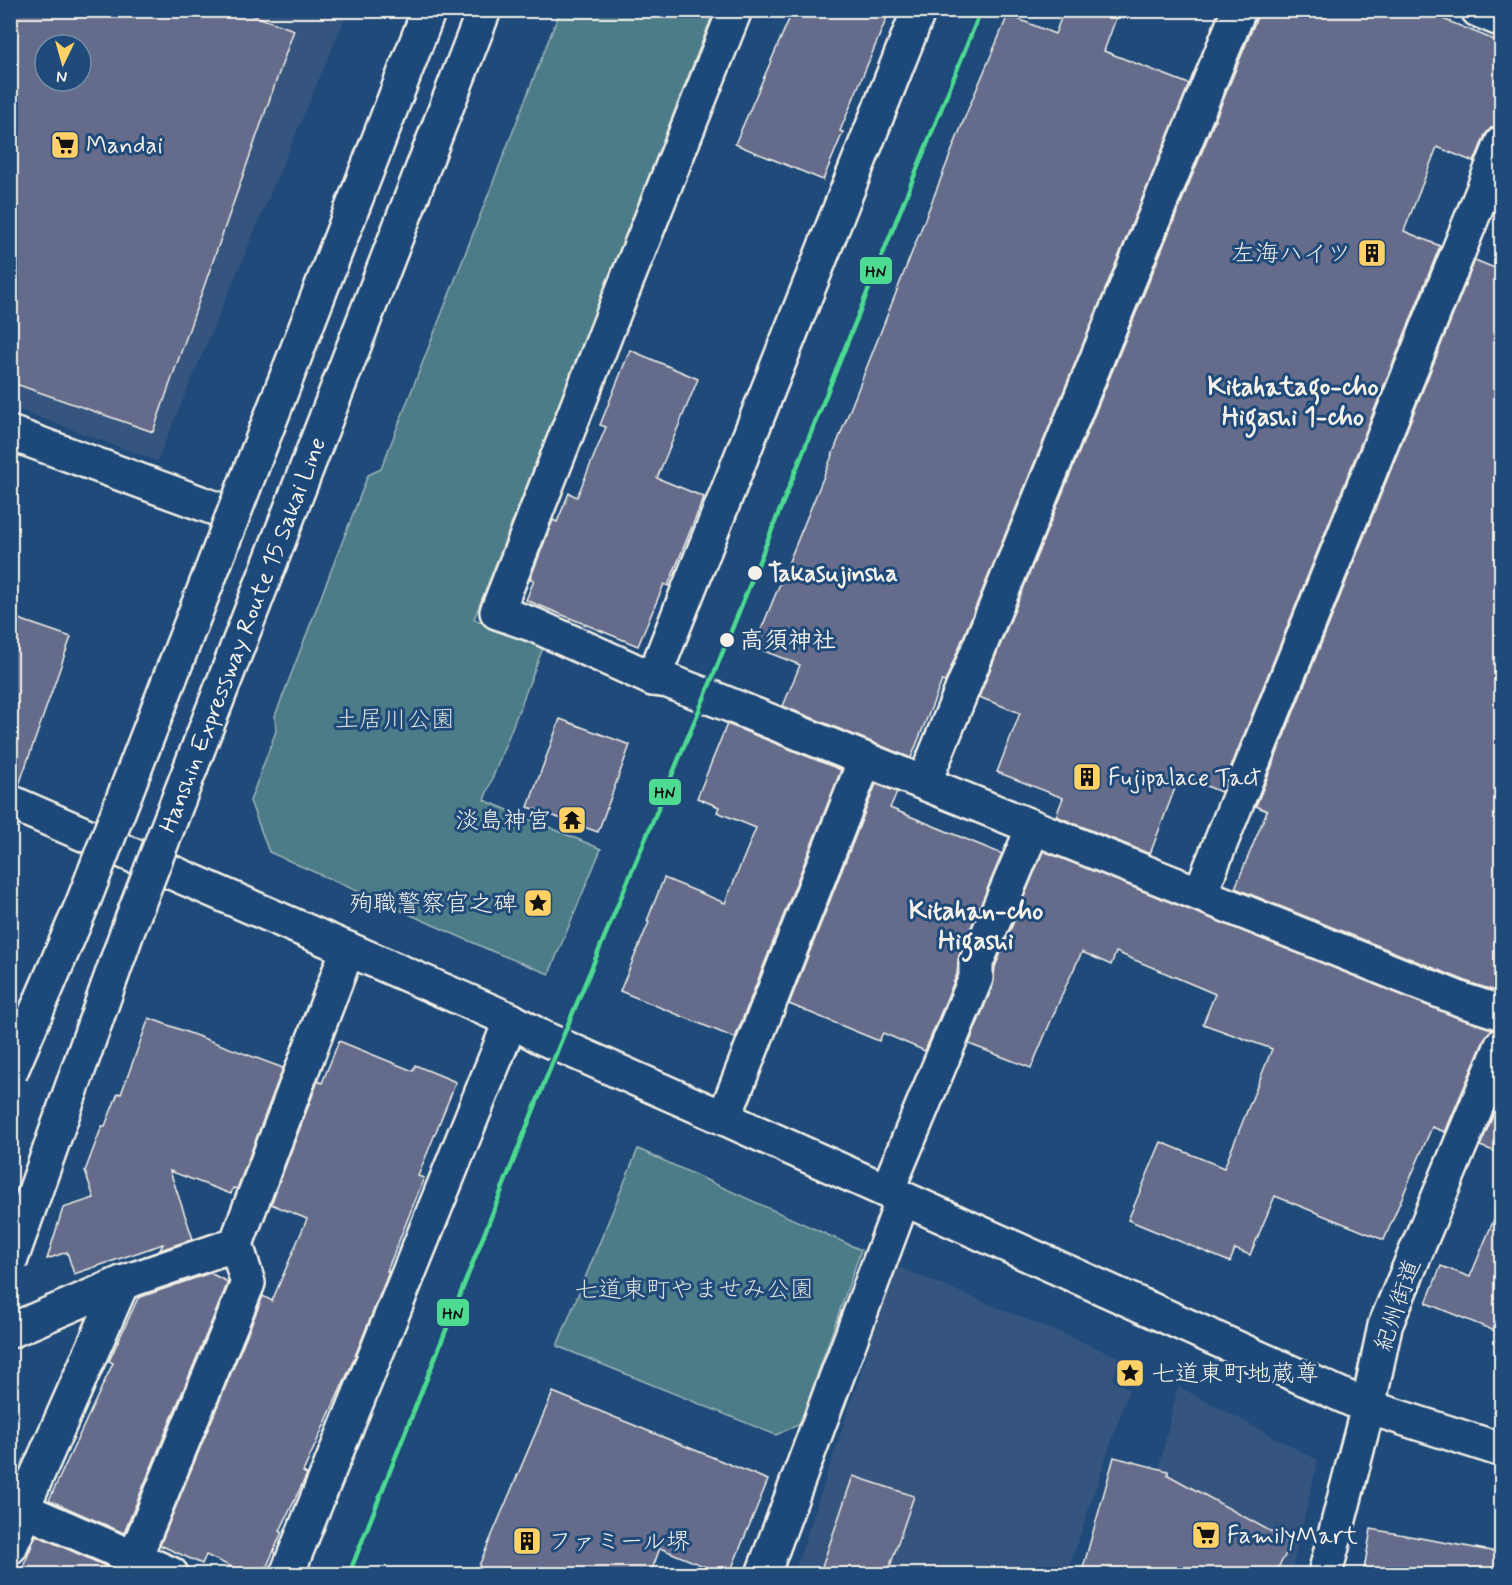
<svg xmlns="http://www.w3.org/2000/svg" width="1512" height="1585" font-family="Mynerve,'Klee One',sans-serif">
	<rect width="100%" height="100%" fill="#1f4a7a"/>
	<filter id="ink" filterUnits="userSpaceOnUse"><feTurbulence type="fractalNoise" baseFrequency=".0167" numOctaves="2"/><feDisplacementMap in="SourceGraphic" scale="12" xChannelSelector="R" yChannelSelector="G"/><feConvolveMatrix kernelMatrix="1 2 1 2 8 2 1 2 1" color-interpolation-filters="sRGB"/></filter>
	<g filter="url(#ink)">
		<g fill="#34547f" fill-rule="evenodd">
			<path d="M10 11H348L157 461 11 407ZM45 45H81V81H45Z"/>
			<polygon points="896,1266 1122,1358 1112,1380 1129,1389 1067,1574 794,1574"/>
			<polygon points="1178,1386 1318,1460 1291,1574 1178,1574 1136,1565"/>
		</g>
		<g fill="#4c7c87" stroke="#a0b6b8" stroke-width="1.5">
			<polygon points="560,11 714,11 474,619 543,648 484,800 601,849 549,974 494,952 269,852 250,801 276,731 275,716 368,475 381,469"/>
			<polygon points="638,1149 861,1250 800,1424 776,1435 557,1346"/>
		</g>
		<g fill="#656c8b" stroke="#f4f1e8" stroke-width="1.5" fill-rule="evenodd">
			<path d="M10 10H238L294 30 153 432 10 382ZM45 45H81V81H45Z"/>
			<polygon points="793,10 890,10 840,131 843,132 823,180 735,144"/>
			<polygon points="1064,10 1119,10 1104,51 1189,84 945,682 942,681 911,758 783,706 800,665 754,647 826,471 967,112 1008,15 1055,34"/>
			<polygon points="1260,10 1421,10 1502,43 1502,125 1491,128 1485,135 1474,162 1437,147 1404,231 1440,246 1221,792 1180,775 1150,854 1056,816 1063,798 997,772 1020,713 979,697"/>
			<polygon points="1475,260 1502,271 1502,993 1471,983 1235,888 1267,811 1256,806"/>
			<polygon points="630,350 698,379 657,478 704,497 668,586 664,584 638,646 526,600 534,580 530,579 553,520 557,522 569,493 577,497 606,427 600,425"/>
			<polygon points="10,616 71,637 19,785 10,784"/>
			<polygon points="560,719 630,745 598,832 528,807"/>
			<polygon points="727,724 841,770 735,1038 620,991 649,922 647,921 664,878 725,903 756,828 717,812 719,807 697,798"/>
			<polygon points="876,784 897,792 890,808 1002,854 959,956 957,974 925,1051 883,1033 879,1041 789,1004"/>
			<polygon points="1043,851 1458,1018 1492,1029 1485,1038 1445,1132 1432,1127 1384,1240 1275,1196 1250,1255 1235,1249 1230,1262 1128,1220 1161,1142 1224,1168 1272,1049 1203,1024 1215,994 1116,952 1111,965 1082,952 1064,990 1031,1068 969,1044 993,985 995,967"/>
			<polygon points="149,1018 283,1068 237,1189 233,1188 231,1194 170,1171 193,1239 160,1250 163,1244 74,1274 67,1252 47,1259 63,1208 94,1198 85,1171 102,1126 105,1126 118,1093 121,1094"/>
			<polygon points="339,1041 413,1071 415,1065 456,1082 418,1176 424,1178 387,1271 389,1272 351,1366 303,1472 307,1474 280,1531 282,1532 263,1575 249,1575 206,1555 202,1564 160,1545 263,1296 272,1301 307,1219 271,1204 318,1081 322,1083"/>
			<polygon points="1502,1095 1502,1154 1480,1146"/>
			<polygon points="1501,1202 1502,1203 1502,1334 1426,1303 1441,1266 1470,1277"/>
			<polygon points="210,1273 228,1282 124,1533 49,1500 113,1363 109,1361 138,1298"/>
			<polygon points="553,1392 768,1480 729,1575 725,1575 660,1548 650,1575 475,1575"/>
			<polygon points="1114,1457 1168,1471 1168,1475 1292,1543 1274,1575 1081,1575"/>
			<polygon points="853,1476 914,1496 887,1575 819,1575"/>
			<polygon points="1371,1529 1502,1553 1502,1575 1363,1575"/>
			<polygon points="36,1535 110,1568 107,1575 20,1575"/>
		</g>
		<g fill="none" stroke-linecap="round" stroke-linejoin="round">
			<g stroke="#f4f1e8" stroke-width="38">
				<g id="minor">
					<polyline points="735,10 617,305 497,612 534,625 653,679 668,681 720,701 1465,1001 1502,1013"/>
					<polyline points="1478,10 1502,20"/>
					<polyline points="10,433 225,512"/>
					<polyline points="653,679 919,10"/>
					<polyline points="924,783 1239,10"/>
					<polyline points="10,802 511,1020 541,1037 724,1118 1368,1407 1502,1450"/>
					<polyline points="1200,894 1502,143"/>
					<polyline points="724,1118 865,760"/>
					<polyline points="887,1191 976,978 976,963 1033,828"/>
					<polyline points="122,1283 22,1509 171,1574"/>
					<polyline points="10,1331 122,1283 236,1244 348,949"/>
					<polyline points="10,1547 26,1511"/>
					<polyline points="128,1574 248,1283 236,1244"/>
					<polyline points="287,1574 511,1020"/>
					<polyline points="763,1574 903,1199"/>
					<polyline points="1325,1574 1368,1407 1385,1326 1502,1045"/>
				</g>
			</g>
			<use href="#minor" stroke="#1f4a7a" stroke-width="33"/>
			<g stroke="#f4f1e8" stroke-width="38" stroke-linecap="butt">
				<g id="highway-bridge">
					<polyline points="10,1073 82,905 429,10"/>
					<path id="s1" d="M10 1262 129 927 484 10"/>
				</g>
			</g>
			<use href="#highway-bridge" stroke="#1f4a7a" stroke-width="33"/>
			<g stroke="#1f4a7a" stroke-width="9">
				<polyline id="tram-1" points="349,1574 559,1046 705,696 981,10"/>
			</g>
			<use href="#tram-1" stroke="#4ddb92" stroke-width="4.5"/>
		</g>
	</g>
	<defs>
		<g id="supermarket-square" transform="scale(1.5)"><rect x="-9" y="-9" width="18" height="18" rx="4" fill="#ffd166" stroke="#1f4a7a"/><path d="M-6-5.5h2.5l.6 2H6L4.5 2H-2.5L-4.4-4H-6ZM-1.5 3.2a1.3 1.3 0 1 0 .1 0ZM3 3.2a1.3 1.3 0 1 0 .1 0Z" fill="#111"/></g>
		<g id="building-square" transform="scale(1.5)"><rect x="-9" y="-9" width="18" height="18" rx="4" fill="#ffd166" stroke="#1f4a7a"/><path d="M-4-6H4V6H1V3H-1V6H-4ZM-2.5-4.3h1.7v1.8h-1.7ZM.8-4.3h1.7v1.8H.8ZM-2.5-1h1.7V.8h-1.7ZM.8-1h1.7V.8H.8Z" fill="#111"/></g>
		<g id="temple-square" transform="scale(1.5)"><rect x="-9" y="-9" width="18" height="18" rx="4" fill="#ffd166" stroke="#1f4a7a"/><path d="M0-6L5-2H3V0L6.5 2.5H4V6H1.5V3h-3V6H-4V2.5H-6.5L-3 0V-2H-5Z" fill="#111"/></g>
		<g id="sight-square" transform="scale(1.5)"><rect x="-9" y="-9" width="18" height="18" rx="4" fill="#ffd166" stroke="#1f4a7a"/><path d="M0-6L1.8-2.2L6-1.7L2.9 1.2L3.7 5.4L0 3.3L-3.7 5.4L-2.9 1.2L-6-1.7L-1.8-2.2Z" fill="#111"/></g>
	</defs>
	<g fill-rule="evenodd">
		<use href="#supermarket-square" x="65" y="145"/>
		<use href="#building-square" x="1372" y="253"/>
		<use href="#building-square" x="1087" y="777"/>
		<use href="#temple-square" x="572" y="820"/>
		<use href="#sight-square" x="538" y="903"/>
		<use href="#sight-square" x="1130" y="1373"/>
		<use href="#supermarket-square" x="1206" y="1535"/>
		<use href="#building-square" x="527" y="1541"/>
	</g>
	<g fill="#f4f1e8" stroke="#1f4a7a" stroke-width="2">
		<circle cx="755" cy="573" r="8"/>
		<circle cx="727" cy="640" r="8"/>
	</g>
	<g text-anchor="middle" stroke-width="6" stroke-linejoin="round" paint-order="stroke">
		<g font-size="24" fill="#f4f1e8" stroke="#1f4a7a" text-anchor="start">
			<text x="86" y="153">Mandai</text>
			<text x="1351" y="261" text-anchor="end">左海ハイツ</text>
			<text x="1108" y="785">Fujipalace Tact</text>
			<text x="551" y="828" text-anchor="end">淡島神宮</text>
			<text x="517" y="911" text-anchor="end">殉職警察官之碑</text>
			<text x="1151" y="1381">七道東町地蔵尊</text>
			<text x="1227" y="1543">FamilyMart</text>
			<text x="548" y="1549">ファミール堺</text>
		</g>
		<g font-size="24" font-weight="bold" fill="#f4f1e8" stroke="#1f4a7a" text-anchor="start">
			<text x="768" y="581">Takasujinsha</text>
			<text x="740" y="648">高須神社</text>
		</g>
		<g font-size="24" fill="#f4f1e8" stroke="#1f4a7a">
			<text dy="8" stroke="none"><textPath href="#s1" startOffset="669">Hanshin Expressway Route 15 Sakai Line</textPath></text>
			<text transform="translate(1397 1305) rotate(-71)" y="8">紀州街道</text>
		</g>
		<g font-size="24" fill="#dbdfd9" stroke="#1f4a7a">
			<text x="395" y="727">土居川公園</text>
			<text x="694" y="1297">七道東町やませみ公園</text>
		</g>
		<g font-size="26" font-weight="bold" fill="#f4f1e8" stroke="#1f4a7a">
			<text x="1293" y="395">Kitahatago-cho<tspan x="1293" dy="30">Higashi 1-cho</tspan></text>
			<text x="976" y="919">Kitahan-cho<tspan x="976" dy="30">Higashi</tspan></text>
		</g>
	</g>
	<g stroke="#1f4a7a" stroke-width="2">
		<rect x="859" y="256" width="34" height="29" rx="6" fill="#4ddb92"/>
		<rect x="648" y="778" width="34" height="28" rx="6" fill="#4ddb92"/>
		<rect x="436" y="1298" width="34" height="29" rx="6" fill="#4ddb92"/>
	</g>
	<g font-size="16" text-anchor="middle" font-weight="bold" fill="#111">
		<text x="876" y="277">HN</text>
		<text x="665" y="798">HN</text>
		<text x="453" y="1319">HN</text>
	</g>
	<rect width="1512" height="1585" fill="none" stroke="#1f4a7a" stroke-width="36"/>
	<rect x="18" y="18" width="1476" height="1549" fill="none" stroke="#f4f1e8" stroke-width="2" filter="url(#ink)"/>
	<g transform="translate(63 63) rotate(185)"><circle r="28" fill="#1f4a7a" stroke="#748da6" stroke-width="1.5"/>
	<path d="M0-4.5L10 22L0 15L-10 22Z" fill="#ffd166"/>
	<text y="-9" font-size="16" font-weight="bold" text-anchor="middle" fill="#f4f1e8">N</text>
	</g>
</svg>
